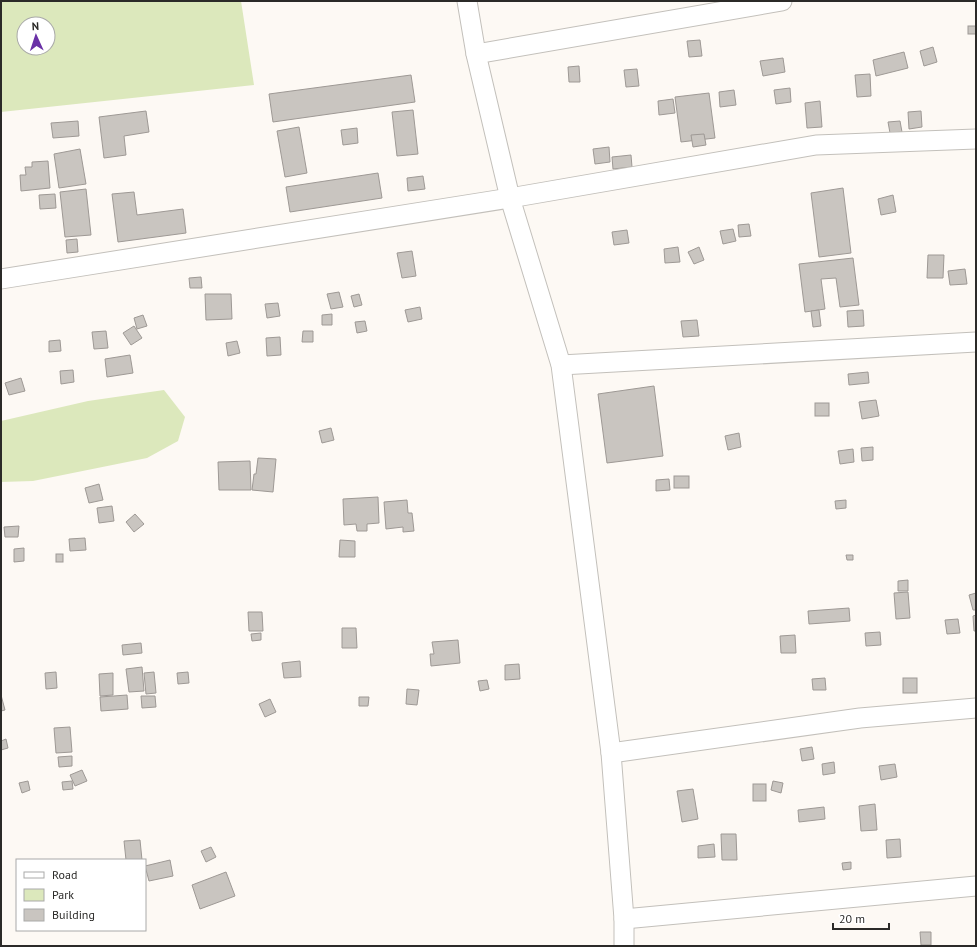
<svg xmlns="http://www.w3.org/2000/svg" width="977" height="947" font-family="'PT Sans',sans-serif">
	<rect width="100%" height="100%" fill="#fdf9f4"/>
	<g fill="#dce8bc" fill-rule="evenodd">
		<path d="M1 1H241L254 85 1 112ZM24 24H48V48H24Z"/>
		<polygon points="164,390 185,417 178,441 147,458 33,481 1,482 1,421 88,401"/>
	</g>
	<g fill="#c9c5c0" stroke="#9e9995">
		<rect x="968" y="26" width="8" height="8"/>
		<polygon points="700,40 702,56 689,57 687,41"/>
		<polygon points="933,47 937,62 924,66 920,51"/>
		<polygon points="904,52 908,68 876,76 873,60"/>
		<polygon points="783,58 785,72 763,76 760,61"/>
		<polygon points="579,66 580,82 569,82 568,67"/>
		<polygon points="637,69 639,86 626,87 624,70"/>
		<polygon points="870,74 871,96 857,97 855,75"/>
		<polygon points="411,75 415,102 273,122 269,94"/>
		<polygon points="790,88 791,102 776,104 774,90"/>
		<polygon points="734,90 736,105 720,107 719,92"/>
		<polygon points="709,93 715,138 681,142 675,97"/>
		<polygon points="673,99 675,113 659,115 658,101"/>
		<polygon points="820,101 822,127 807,128 805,103"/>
		<polygon points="413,110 418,154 397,156 392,112"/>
		<polygon points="146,111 149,132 124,136 126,155 104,158 99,117"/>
		<polygon points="921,111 922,127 909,129 908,112"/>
		<polygon points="78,121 79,136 53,138 51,123"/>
		<polygon points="900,121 902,132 890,133 888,122"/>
		<polygon points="299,127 307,173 285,177 277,131"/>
		<polygon points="357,128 358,143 343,145 341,130"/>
		<polygon points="704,134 706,145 693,147 691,135"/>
		<polygon points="609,147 610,162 595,164 593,149"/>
		<polygon points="80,149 86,184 59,188 54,154"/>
		<polygon points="631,155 632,167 613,169 612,157"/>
		<polygon points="48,161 50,188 21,191 20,175 26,175 25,167 32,167 32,162"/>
		<polygon points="378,173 382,198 290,212 286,187"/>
		<polygon points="423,176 425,189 408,191 407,178"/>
		<polygon points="843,188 851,253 819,257 811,193"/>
		<polygon points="86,189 91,235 65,237 60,192"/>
		<polygon points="134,192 137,215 183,209 186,233 118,242 112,194"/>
		<polygon points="55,194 56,208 40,209 39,195"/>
		<polygon points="893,195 896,212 881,215 878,199"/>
		<polygon points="749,224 751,236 739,237 738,225"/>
		<polygon points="733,229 736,241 723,244 720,231"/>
		<polygon points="627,230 629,243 614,245 612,232"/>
		<polygon points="77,239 78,252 67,253 66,240"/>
		<polygon points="678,247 680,262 665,263 664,249"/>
		<polygon points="699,247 704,260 694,264 688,252"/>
		<polygon points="412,251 416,276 402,278 397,253"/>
		<polygon points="928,255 944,255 943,278 927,278"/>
		<polygon points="853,258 859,305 840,307 836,278 821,279 825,309 805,312 799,264"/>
		<polygon points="965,269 967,284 950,285 948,271"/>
		<polygon points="201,277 202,288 190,288 189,278"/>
		<polygon points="339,292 343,307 331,309 327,294"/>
		<polygon points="205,294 231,294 232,319 206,320"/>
		<polygon points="359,294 362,305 354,307 351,296"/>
		<polygon points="278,303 280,316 267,318 265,304"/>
		<polygon points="420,307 422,319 408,322 405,310"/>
		<polygon points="819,310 821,326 813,327 811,311"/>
		<polygon points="863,310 864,326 848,327 847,311"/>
		<polygon points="332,314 332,325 322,325 322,315"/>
		<polygon points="143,315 147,326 137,329 134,318"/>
		<polygon points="697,320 699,336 683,337 681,321"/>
		<polygon points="365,321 367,331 357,333 355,322"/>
		<polygon points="134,326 142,338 131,345 123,333"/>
		<polygon points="106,331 108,348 94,349 92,332"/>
		<polygon points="303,331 313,331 313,342 302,342"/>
		<polygon points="280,337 281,355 267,356 266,338"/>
		<polygon points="60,340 61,351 49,352 49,341"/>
		<polygon points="237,341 240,353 228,356 226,343"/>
		<polygon points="130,355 133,373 107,377 105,359"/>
		<polygon points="73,370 74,382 61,384 60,371"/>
		<polygon points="868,372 869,383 849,385 848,374"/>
		<polygon points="21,378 25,391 9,395 5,383"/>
		<polygon points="654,386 663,456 607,463 598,394"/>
		<polygon points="876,400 879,416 862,419 859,402"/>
		<rect x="815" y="403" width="14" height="13"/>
		<polygon points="331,428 334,440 322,443 319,431"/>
		<polygon points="739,433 741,447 728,450 725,436"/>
		<polygon points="873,447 873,460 862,461 861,448"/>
		<polygon points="853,449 854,462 840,464 838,451"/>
		<polygon points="258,458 276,459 273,492 252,490 254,474 256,474"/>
		<polygon points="250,461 251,490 219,490 218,462"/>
		<rect x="674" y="476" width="15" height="12"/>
		<polygon points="669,479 670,490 656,491 656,480"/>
		<polygon points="99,484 103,500 89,503 85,488"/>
		<polygon points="378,497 379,523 367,524 367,531 357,531 356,524 344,525 343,499"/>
		<polygon points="407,500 408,513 412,513 414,531 403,532 403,527 386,529 384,502"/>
		<polygon points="846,500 846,508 836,509 835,501"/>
		<polygon points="112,506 114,521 99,523 97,508"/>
		<polygon points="135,514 144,524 134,532 126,522"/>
		<polygon points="19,526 18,537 5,537 4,527"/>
		<polygon points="85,538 86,550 70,551 69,539"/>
		<polygon points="340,540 355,541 355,557 339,557"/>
		<polygon points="24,548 24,561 14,562 14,549"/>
		<rect x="56" y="554" width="7" height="8"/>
		<polygon points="846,555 853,555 853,560 847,560"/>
		<polygon points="908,580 908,591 898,591 898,581"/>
		<polygon points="908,592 910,618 896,619 894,593"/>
		<polygon points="976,593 976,610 973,610 969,595"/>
		<polygon points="849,608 850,621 809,624 808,611"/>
		<polygon points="248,612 262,612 263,631 249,631"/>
		<polygon points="976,615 976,631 974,631 973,616"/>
		<polygon points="958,619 960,633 947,634 945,620"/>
		<polygon points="342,628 356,628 357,648 342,648"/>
		<polygon points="880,632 881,645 866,646 865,633"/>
		<polygon points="261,633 261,640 252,641 251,634"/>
		<polygon points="795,635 796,653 781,653 780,636"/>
		<polygon points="458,640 460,663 431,666 430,654 434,654 432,642"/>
		<polygon points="141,643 142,653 123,655 122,645"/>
		<polygon points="300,661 301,677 284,678 282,663"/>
		<polygon points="519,664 520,679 505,680 505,665"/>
		<polygon points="142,667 144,691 129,692 126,669"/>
		<polygon points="56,672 57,688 46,689 45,673"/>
		<polygon points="154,672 156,693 146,694 144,673"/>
		<polygon points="188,672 189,683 178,684 177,673"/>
		<polygon points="113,673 113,695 100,696 99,674"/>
		<polygon points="825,678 826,690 813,690 812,679"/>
		<rect x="903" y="678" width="14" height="15"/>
		<polygon points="487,680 489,689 480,691 478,681"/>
		<polygon points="407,689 419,690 417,705 406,704"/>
		<polygon points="1,695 5,710 1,711"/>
		<polygon points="127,695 128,709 101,711 100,697"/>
		<polygon points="141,696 155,696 156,707 142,708"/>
		<polygon points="359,697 369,697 368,706 359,706"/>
		<polygon points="270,699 276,712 265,717 259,704"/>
		<polygon points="70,727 72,752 56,753 54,728"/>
		<polygon points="6,739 8,748 1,750 1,741"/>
		<polygon points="812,747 814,759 802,761 800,749"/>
		<polygon points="72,756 72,766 59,767 58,757"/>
		<polygon points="834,762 835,773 823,775 822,764"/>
		<polygon points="895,764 897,777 881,780 879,766"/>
		<polygon points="82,770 87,781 75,786 70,775"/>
		<polygon points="28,781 30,790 22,793 19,783"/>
		<polygon points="72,781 73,789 63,790 62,782"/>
		<polygon points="773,781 783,783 781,793 771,790"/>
		<rect x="753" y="784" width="13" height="17"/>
		<polygon points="693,789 698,819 682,822 677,791"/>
		<polygon points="875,804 877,830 861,831 859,806"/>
		<polygon points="824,807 825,819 799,822 798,810"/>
		<polygon points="721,834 736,834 737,860 722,860"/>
		<polygon points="900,839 901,857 887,858 886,840"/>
		<polygon points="140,840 142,860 126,860 124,841"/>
		<polygon points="714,844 715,857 698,858 698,846"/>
		<polygon points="211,847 216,857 206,862 201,851"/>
		<polygon points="170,860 173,876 149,881 145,866"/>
		<polygon points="851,862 851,869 843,870 842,863"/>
		<polygon points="226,872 235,896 200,909 192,885"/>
		<polygon points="920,932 931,932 931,945 921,945"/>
	</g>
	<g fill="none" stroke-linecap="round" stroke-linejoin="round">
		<g stroke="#c3c0bb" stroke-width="21">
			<g id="minor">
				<polyline points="467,1 476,54 510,198 561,365 611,753 624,919 624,946"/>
				<polyline points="476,54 782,1"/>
				<polyline points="1,279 510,198 816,145 976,139"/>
				<polyline points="561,365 976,342"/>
				<polyline points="611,753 860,718 976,708"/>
				<polyline points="624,919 976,886"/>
			</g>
		</g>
		<use href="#minor" stroke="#fff" stroke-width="19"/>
	</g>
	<rect width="977" height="947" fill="none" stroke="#2b2a28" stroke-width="4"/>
	<rect x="16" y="859" width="130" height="72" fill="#ffffff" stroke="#aaaaa9"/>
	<rect x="24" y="872" width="20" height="6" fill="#ffffff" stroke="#aaaaa9"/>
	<text x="52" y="879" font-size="12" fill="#2b2a28">Road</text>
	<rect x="24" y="889" width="20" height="12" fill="#dce8bc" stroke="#aaaaa9"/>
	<text x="52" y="899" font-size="12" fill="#2b2a28">Park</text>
	<rect x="24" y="909" width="20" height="12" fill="#c9c5c0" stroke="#aaaaa9"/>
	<text x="52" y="919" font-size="12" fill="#2b2a28">Building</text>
	<g transform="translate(36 36) rotate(357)"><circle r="19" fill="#ffffff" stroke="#aaaaa9"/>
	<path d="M0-3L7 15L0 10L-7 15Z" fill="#6a31a7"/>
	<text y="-6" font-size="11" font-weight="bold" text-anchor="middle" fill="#2b2a28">N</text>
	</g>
	<path d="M833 923v6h56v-6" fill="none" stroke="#2b2a28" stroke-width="2"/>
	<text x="839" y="923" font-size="12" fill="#2b2a28" stroke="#ffffff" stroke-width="3" paint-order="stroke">20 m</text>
</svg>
